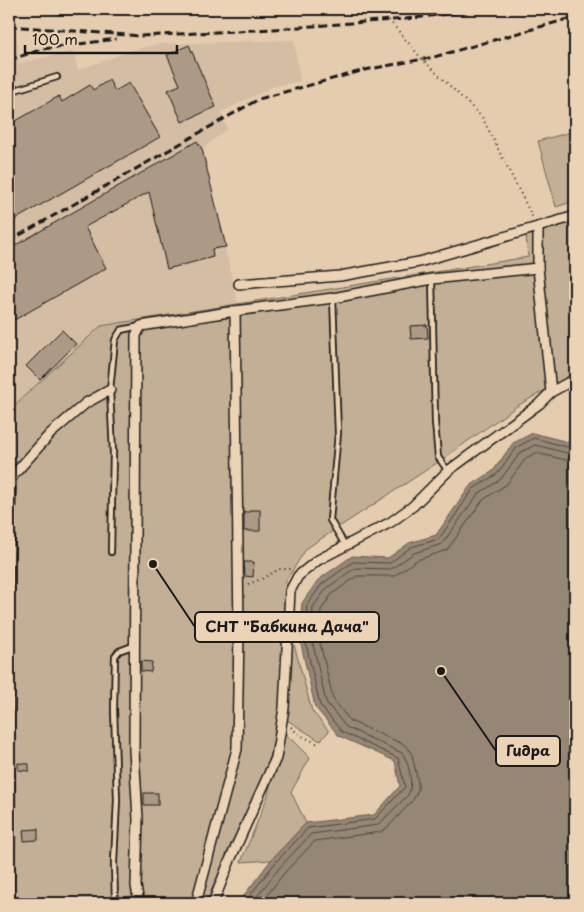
<svg xmlns="http://www.w3.org/2000/svg" width="584" height="912" font-family="'Playpen Sans',sans-serif">
	<rect width="100%" height="100%" fill="#e5ccaf"/>
	<filter id="ink" filterUnits="userSpaceOnUse"><feTurbulence type="fractalNoise" baseFrequency=".02" numOctaves="2"/><feDisplacementMap in="SourceGraphic" scale="10" xChannelSelector="R" yChannelSelector="G"/><feConvolveMatrix kernelMatrix="1 2 1 2 8 2 1 2 1" color-interpolation-filters="sRGB"/></filter>
	<g filter="url(#ink)">
		<polygon fill="#d4bda3" points="9,39 17,40 19,63 73,51 78,70 136,49 160,44 294,40 300,81 272,87 221,112 227,129 202,149 238,304 101,326 9,410"/>
		<g fill="#c3af96" stroke="#706659">
			<polygon points="575,131 575,201 556,207 538,141"/>
			<polygon points="575,220 575,373 517,406 440,461 307,548 286,580 279,719 266,773 212,888 208,903 9,903 9,410 101,326 528,257 526,235"/>
			<polygon points="292,637 312,711 329,731 320,741 287,720"/>
			<polygon points="284,732 310,758 291,792 306,823 271,860 241,862 267,798"/>
		</g>
		<polygon fill="#958674" stroke="#655c51" points="533,433 568,442 575,437 575,903 238,903 271,860 306,823 374,815 400,786 395,761 339,736 315,707 299,635 302,603 318,580 352,556 388,558 409,543 436,535 470,486 493,471 513,443"/>
		<g fill="none" stroke-linecap="round" stroke-linejoin="round">
			<g stroke="#4c463f" stroke-width="1">
				<polyline points="244,903 275,863 308,828 375,819 405,787 398,758 342,732 320,705 304,635 307,605 322,584 353,562 390,563 411,547 439,539 473,489 497,474 517,447 534,438 567,447 575,443"/>
				<path d="M252 903 280 867 311 834 378 825 408 795C414 785 409 762 402 753L346 727 326 702 311 635 313 607 327 588 355 568 391 569 414 553 442 544 478 494 500 480 521 452 535 445 567 453 575 451"/>
				<polyline points="261,903 285,872 315,841 380,832 387,828 413,800 418,790 418,782 412,755 409,749 403,744 350,721 333,699 318,634 321,610 332,594 357,576 394,576 417,560 447,550 483,500 507,484 526,458 536,453 566,460 575,459"/>
			</g>
		</g>
		<g fill="#ac9a86" stroke="#1c1c1c">
			<polygon points="189,45 216,107 182,122 168,90 180,85 167,55"/>
			<polygon points="109,80 115,91 129,83 160,137 9,223 9,125 59,96 62,102 90,85 93,90"/>
			<polygon points="197,141 202,149 226,247 212,249 213,257 167,269 149,192 85,227 106,268 9,323 9,249"/>
			<polygon points="427,325 428,338 411,339 410,326"/>
			<polygon points="62,330 76,344 40,380 26,366"/>
			<polygon points="250,510 260,510 260,531 244,531 244,512 250,512"/>
			<polygon points="244,562 254,562 253,577 245,576"/>
			<polygon points="141,661 152,662 151,672 141,671"/>
			<polygon points="18,763 29,764 29,771 18,770"/>
			<rect x="144" y="793" width="14" height="12"/>
			<polygon points="38,829 38,840 24,841 23,830"/>
		</g>
		<g fill="none" stroke-linecap="round" stroke-linejoin="round">
			<g stroke="#1c1c1c" stroke-width="8">
				<g id="service">
					<polyline points="53,9 60,11 157,9"/>
					<polyline points="9,92 57,77"/>
					<polyline points="432,279 435,422 438,457 448,471"/>
					<polyline points="333,298 338,433 330,520 345,545"/>
					<polyline points="111,552 113,453 110,390 115,340 121,330 140,326"/>
					<polyline points="9,633 13,477"/>
					<polyline points="9,673 12,815 10,901"/>
					<polyline points="115,903 114,862 117,800 114,709 115,656 119,651 135,645"/>
				</g>
			</g>
			<g stroke="#1c1c1c" stroke-width="12">
				<g id="minor">
					<polyline points="538,227 538,268 551,392"/>
					<polyline points="239,284 340,276 419,262 575,216"/>
					<polyline points="9,480 50,434 86,403 110,390"/>
					<polyline points="9,901 10,903"/>
					<polyline points="139,903 136,886 138,819 134,750 136,335 141,326 235,311 333,298 432,279 538,268"/>
					<polyline points="196,903 237,749 239,632 235,311"/>
					<polyline points="213,903 230,860 276,758 284,708 290,591 298,576 318,560 391,522 413,506 448,471 539,404 551,392 575,379"/>
				</g>
			</g>
			<g stroke="#1c1c1c" stroke-width="2" stroke-dasharray="1 4" stroke-linecap="butt">
				<polyline points="389,20 422,59 482,117 534,220"/>
				<polyline points="248,584 262,579 279,569 292,569"/>
				<polyline points="291,727 298,734 320,745"/>
			</g>
			<use href="#service" stroke="#edd3b5" stroke-width="4.5"/>
			<use href="#minor" stroke="#edd3b5" stroke-width="9"/>
			<g stroke="#1c1c1c" stroke-width="3" stroke-dasharray="8 4" stroke-linecap="butt">
				<polyline points="9,26 141,36 273,29 405,19 489,9"/>
				<polyline points="9,60 43,49 116,39"/>
				<polyline points="9,241 259,99 365,70 434,57 575,17"/>
			</g>
		</g>
	</g>
	<path fill="none" stroke="#1c1c1c" stroke-width="2" d="M153 564L195 627M441 671L496 751"/>
	<g fill="#1c1c1c" stroke="#edd3b5" stroke-width="2">
		<circle cx="153" cy="564" r="5"/>
		<circle cx="441" cy="671" r="5"/>
	</g>
	<g fill="#edd3b5" stroke="#1c1c1c" stroke-width="2">
		<rect x="195" y="612" width="184" height="30" rx="5"/>
		<rect x="496" y="736" width="64" height="30" rx="5"/>
	</g>
	<g font-size="15" text-anchor="middle" font-weight="bold" fill="#1c1c1c">
		<text x="287" y="632">СНТ "Бабкина Дача"</text>
		<text x="528" y="756">Гидра</text>
	</g>
	<rect width="584" height="912" fill="none" stroke="#edd3b5" stroke-width="30"/>
	<rect x="15" y="15" width="554" height="882" fill="none" stroke="#1c1c1c" stroke-width="2" filter="url(#ink)"/>
	<path d="M25 45v8h152v-8" fill="none" stroke="#1c1c1c" stroke-width="2.5"/>
	<text x="32" y="45" font-size="15" fill="#1c1c1c" stroke="#edd3b5" stroke-width="4" paint-order="stroke">100 m</text>
</svg>
